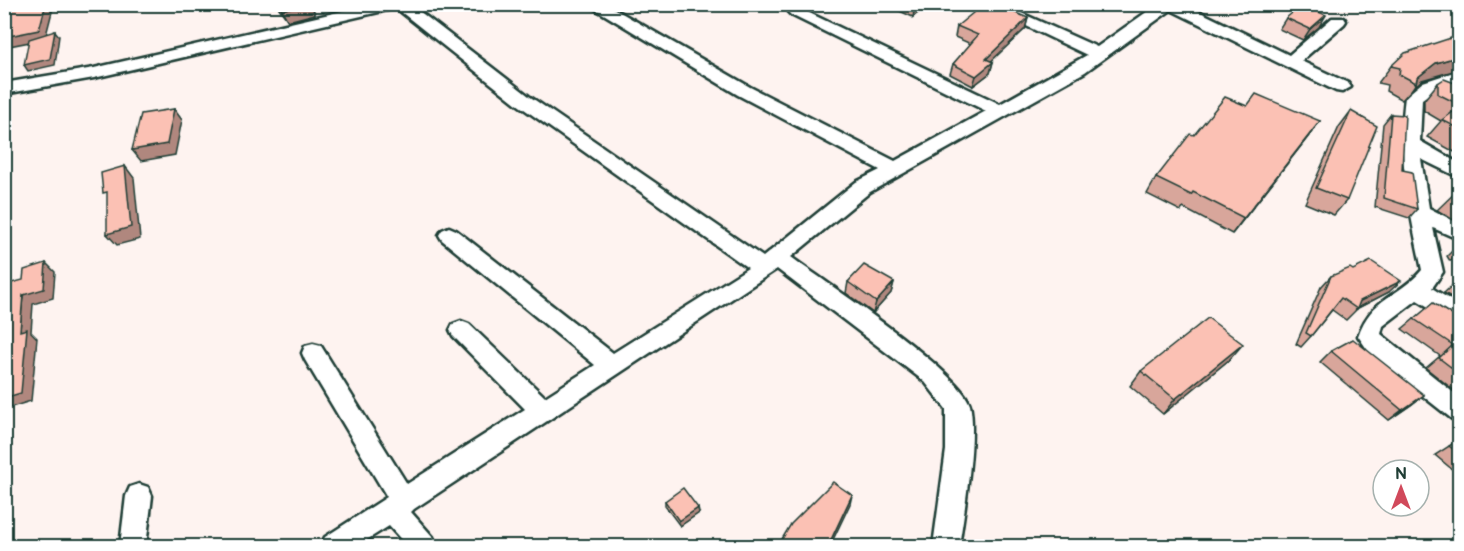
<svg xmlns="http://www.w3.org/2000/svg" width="1464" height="551" font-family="'Balsamiq Sans',sans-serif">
	<rect width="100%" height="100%" fill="#fef3f0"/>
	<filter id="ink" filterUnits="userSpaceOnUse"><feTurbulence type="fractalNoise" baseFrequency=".0167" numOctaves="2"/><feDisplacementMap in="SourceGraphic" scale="12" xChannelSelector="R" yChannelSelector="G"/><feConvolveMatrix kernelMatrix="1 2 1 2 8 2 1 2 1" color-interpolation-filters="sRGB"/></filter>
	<g filter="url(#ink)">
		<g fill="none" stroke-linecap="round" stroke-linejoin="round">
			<g stroke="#1f3d34" stroke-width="5">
				<g id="street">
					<path d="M373 4H410L529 96 763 257 856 182 880 170 738 95 587 4H606L750 87 895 161 986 111 791 15 788 12 791 9H801L1000 104 1087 55 980 4H1001L1097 47 1158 4H1184L1289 55 1332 18H1344L1346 21 1344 24 1301 61 1348 83 1351 87 1342 92 1336 91 1171 10 1085 72 870 192 791 257C825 282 961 372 970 405 977 434 964 515 959 546H933L946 450V409L925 382 777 269 414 509 411 512 433 537 437 546H407L389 526 357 546H321L325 537 387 497 305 360 302 353 305 346 313 344 321 346 407 484 525 409 453 336 450 330 453 324 461 321 469 324 545 397 595 365 442 240 439 235 442 230 449 227 456 230 613 353 748 268 517 104 396 8 94 78 4 94V83L94 68Z"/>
					<path d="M1460 70V81L1435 90 1422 99 1420 141 1460 164V178L1421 159 1429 208 1460 224V240L1433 228 1443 272 1432 288 1460 306V326L1417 300 1383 326 1381 334 1460 398V422L1452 419 1371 355 1358 336C1372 296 1398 298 1422 270 1410 212 1397 156 1405 97L1423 82Z"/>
					<polygon points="139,484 148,487 152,496 146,546 120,546 126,496 130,487"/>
				</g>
			</g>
			<use href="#street" fill="#fff" fill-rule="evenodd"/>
		</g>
		<g fill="#d8a69b" stroke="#1f3d34" stroke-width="1.5">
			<polygon points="276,4 311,4 315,14 288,21"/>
			<polygon points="884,4 928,4 913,17"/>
			<polygon points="1448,4 1460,4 1460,22 1457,21"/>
			<polygon points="1028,18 1025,29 991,61 993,62 990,73 973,86 950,74 953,64 971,44 955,37 957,26"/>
			<polygon points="1286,18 1319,27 1303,40 1279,29"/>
			<polygon points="1460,35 1460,69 1422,80 1412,89 1402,100 1386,91 1387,85 1378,83 1391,66"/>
			<polygon points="1460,76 1460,155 1427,137 1441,121 1424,111 1424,100 1438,83 1453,83"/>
			<polygon points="1247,106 1320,121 1308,137 1232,234 1183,208 1181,211 1147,194 1156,178 1194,135"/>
			<polygon points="1351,111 1347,200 1334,215 1305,203 1339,127"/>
			<polygon points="1391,114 1402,170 1417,209 1409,218 1375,207 1383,124"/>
			<polygon points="1460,188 1460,224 1437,210"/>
			<polygon points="1460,243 1460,256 1450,261 1447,256"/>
			<polygon points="1353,270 1389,292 1358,308 1346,320 1332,310 1311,336 1301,347 1296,344 1321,287 1331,276"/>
			<polygon points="1460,278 1460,302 1444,293"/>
			<polygon points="848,282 894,282 891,293 873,313 846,293"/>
			<polygon points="1414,319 1460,320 1460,395 1426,368 1440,356 1402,329"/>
			<polygon points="1331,351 1424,395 1411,405 1389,420 1320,362"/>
			<polygon points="1230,359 1163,414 1130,386 1141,371"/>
			<polygon points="1460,439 1460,476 1435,455"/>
			<polygon points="665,501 699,513 680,526 665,506"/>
		</g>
		<g fill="#b0877e" stroke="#1f3d34" stroke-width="1.5">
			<polygon points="46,4 54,4 45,39 4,47 4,37"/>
			<polygon points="302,4 311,4 315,14 288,21 282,10"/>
			<polygon points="916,4 928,4 913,17 915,6"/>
			<polygon points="1326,15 1319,27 1303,40 1310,29"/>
			<polygon points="1028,18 1025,29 983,69 986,59"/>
			<polygon points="55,31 59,36 55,65 28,71 24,65"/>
			<polygon points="1460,56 1460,69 1422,80 1412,89 1416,83 1417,78 1436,63"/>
			<polygon points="993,62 990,73 973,86 976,76"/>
			<polygon points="174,109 182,120 175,155 141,161 132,150"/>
			<polygon points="1320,121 1308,137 1232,234 1244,218"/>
			<polygon points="125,166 134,178 140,239 117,245 107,234"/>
			<polygon points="1460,252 1460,256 1450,261"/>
			<polygon points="46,263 55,272 53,298 33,304 31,332 37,338 31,401 5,409 4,398 20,331 23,295"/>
			<polygon points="1401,281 1389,292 1356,309 1360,301"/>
			<polygon points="894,282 891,293 873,313 876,302"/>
			<polygon points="1243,344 1230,359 1163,414 1175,399"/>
			<polygon points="1424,395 1411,405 1389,420 1402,410"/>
			<polygon points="852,495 850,504 830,546 828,546"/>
			<polygon points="698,508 699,513 680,526 679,521"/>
		</g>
		<g fill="#fbc1b4" stroke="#1f3d34" stroke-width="1.5">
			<polygon points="4,4 46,4 39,30 4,37"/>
			<polygon points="279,4 302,4 282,10"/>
			<polygon points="984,4 994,4 1028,18 986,59 993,62 976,76 953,64 978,35 957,26"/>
			<polygon points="1302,5 1326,15 1310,29 1286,18"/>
			<polygon points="55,31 50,59 24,65 29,39"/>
			<polygon points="1460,35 1460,56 1436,63 1417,78 1416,83 1399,74 1400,68 1391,66 1405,53"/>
			<polygon points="1444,79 1460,85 1460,105 1438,94 1438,83"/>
			<polygon points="1256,94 1320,121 1244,218 1193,192 1191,195 1156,178 1190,134 1194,135 1225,97 1247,106"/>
			<polygon points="1460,107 1460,129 1442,120"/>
			<polygon points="174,109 167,144 132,150 141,114"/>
			<polygon points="1351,111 1377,126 1347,200 1316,188"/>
			<polygon points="1391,114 1405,115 1402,170 1412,172 1417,209 1384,198"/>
			<polygon points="125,166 131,227 107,234 107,192 103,193 101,173"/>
			<polygon points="1460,188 1460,196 1454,193"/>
			<polygon points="1371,261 1401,281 1360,301 1357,309 1341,298 1311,336 1306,333 1331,276 1350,268 1353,270"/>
			<polygon points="46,263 44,289 23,295 20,331 27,329 21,393 4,398 4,285 23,280 24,270"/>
			<polygon points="864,265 894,282 876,302 848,282"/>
			<polygon points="1433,303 1460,320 1460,374 1439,358 1453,345 1414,319"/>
			<polygon points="1208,318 1243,344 1175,399 1141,371"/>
			<polygon points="1353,339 1424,395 1402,410 1331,351"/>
			<polygon points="1460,439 1460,454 1449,446"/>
			<polygon points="833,482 852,495 828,546 784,546 779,544 791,524"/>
			<polygon points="683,488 698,508 679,521 665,501"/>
		</g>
	</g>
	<rect width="1464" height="551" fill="none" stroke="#fff" stroke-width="24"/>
	<rect x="12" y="12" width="1440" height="527" fill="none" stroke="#1f3d34" stroke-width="2" filter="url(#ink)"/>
	<g transform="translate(1401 488)"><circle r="28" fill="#ffffff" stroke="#a5b1ae" stroke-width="1.5"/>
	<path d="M0-4.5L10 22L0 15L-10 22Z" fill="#d1495b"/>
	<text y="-9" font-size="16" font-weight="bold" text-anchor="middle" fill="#1f3d34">N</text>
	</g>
</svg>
